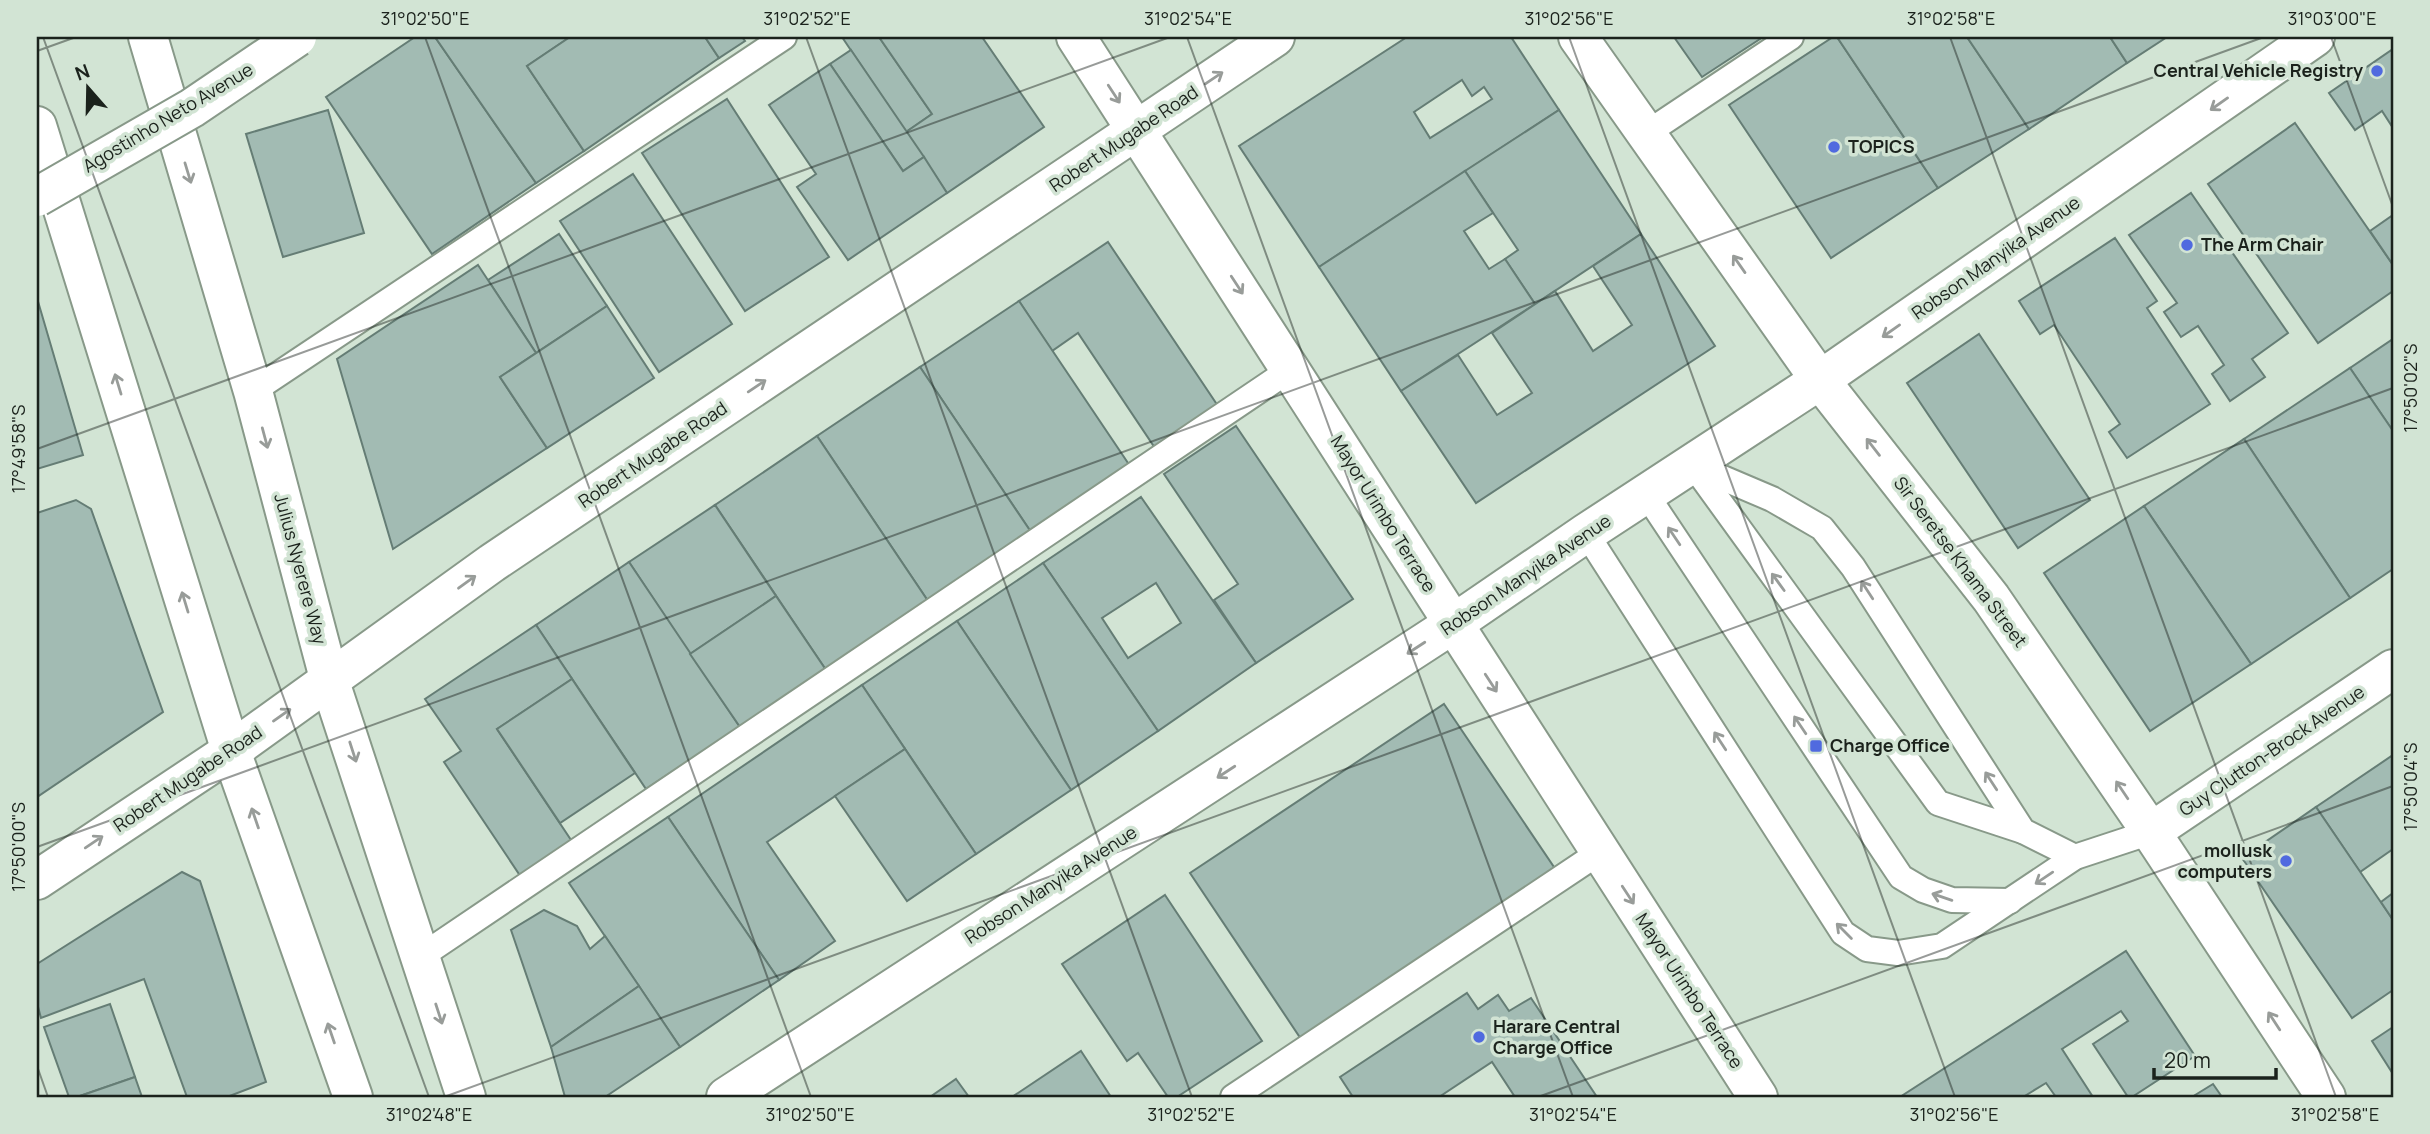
<svg xmlns="http://www.w3.org/2000/svg" width="2430" height="1134" font-family="Manrope,sans-serif">
	<rect width="100%" height="100%" fill="#d2e4d4"/>
	<g fill="#a2bbb3" stroke="#657d75" stroke-width="2" fill-rule="evenodd">
		<polygon points="415,37 435,37 536,183 432,254 326,97"/>
		<polygon points="435,37 570,37 527,66 584,151 536,183"/>
		<polygon points="570,37 705,37 719,58 584,151 527,66"/>
		<polygon points="705,37 742,37 745,41 719,58"/>
		<polygon points="842,37 879,37 932,114 906,132"/>
		<polygon points="879,37 982,37 1044,127 947,193 906,132 932,114"/>
		<path d="M1407 37H1511L1559 110 1319 267 1239 146ZM1462 80 1472 96 1484 87 1492 99 1430 138 1414 112Z"/>
		<polygon points="1674,37 1763,37 1702,77"/>
		<polygon points="1833,37 1837,37 1938,188 1831,258 1729,105"/>
		<polygon points="1837,37 1967,37 2029,129 1938,188"/>
		<polygon points="1967,37 2110,37 2127,63 2029,129"/>
		<polygon points="2110,37 2167,37 2127,63"/>
		<polygon points="2393,49 2393,128 2382,111 2355,130 2329,93"/>
		<polygon points="851,50 924,157 903,171 830,64"/>
		<polygon points="830,64 903,171 924,157 947,193 848,260 797,187 816,174 769,105"/>
		<polygon points="727,99 829,257 745,311 642,153"/>
		<polygon points="328,110 364,233 283,257 246,134"/>
		<polygon points="1559,110 1641,234 1535,304 1505,259 1518,250 1465,171"/>
		<polygon points="2295,123 2393,265 2393,291 2318,343 2208,184"/>
		<polygon points="1465,171 1493,213 1464,231 1489,269 1505,259 1535,304 1401,391 1319,267"/>
		<polygon points="633,174 732,324 659,372 560,221"/>
		<polygon points="2191,193 2288,333 2252,359 2265,377 2230,401 2212,374 2224,365 2198,326 2181,337 2164,312 2177,303 2129,235"/>
		<polygon points="2393,215 2393,265 2370,231"/>
		<polygon points="559,234 607,306 536,353 488,280"/>
		<polygon points="1641,234 1715,346 1476,503 1401,391 1458,355 1497,415 1532,393 1492,333 1555,291 1593,351 1632,325 1593,266"/>
		<polygon points="2115,238 2157,301 2147,308 2210,404 2127,458 2109,432 2120,424 2054,325 2040,334 2019,301"/>
		<polygon points="1108,242 1220,409 1157,451 1078,333 1052,351 1019,301"/>
		<polygon points="478,265 536,353 500,377 547,448 393,549 337,359"/>
		<polygon points="37,298 83,455 37,469"/>
		<polygon points="1019,301 1130,466 1031,532 920,367"/>
		<polygon points="607,306 654,378 547,448 500,377"/>
		<polygon points="1979,334 2090,500 2018,548 1907,383"/>
		<polygon points="2393,339 2393,431 2350,368"/>
		<polygon points="920,367 1031,532 928,601 817,436"/>
		<polygon points="2350,368 2393,431 2393,569 2350,598 2244,439"/>
		<polygon points="1236,426 1353,599 1256,663 1214,600 1238,584 1164,474"/>
		<polygon points="817,436 928,601 826,670 715,505"/>
		<polygon points="2244,439 2350,598 2251,664 2144,506"/>
		<path d="M1141 497 1256 663 1158 731 1043 563ZM1156 583 1181 623 1128 658 1102 618Z"/>
		<polygon points="76,500 91,509 163,712 37,797 37,513"/>
		<polygon points="715,505 776,596 690,654 629,562"/>
		<polygon points="2144,506 2251,664 2150,731 2044,573"/>
		<polygon points="629,562 740,727 646,789 536,625"/>
		<polygon points="1043,563 1158,731 1071,790 957,621"/>
		<polygon points="776,596 826,670 740,727 690,654"/>
		<polygon points="957,621 1071,790 976,854 862,685"/>
		<polygon points="536,625 572,679 497,729 573,843 521,877 444,762 461,751 425,699"/>
		<polygon points="572,679 635,773 560,823 497,729"/>
		<polygon points="862,685 905,749 767,842 835,941 779,980 668,817"/>
		<polygon points="1444,704 1558,873 1303,1042 1190,873"/>
		<polygon points="905,749 976,854 907,901 835,796"/>
		<polygon points="2393,755 2393,849 2360,872 2316,807"/>
		<polygon points="2316,807 2393,920 2393,990 2352,1018 2242,858"/>
		<polygon points="668,817 779,980 680,1047 569,883"/>
		<polygon points="182,872 200,881 266,1082 227,1097 187,1097 144,979 41,1018 37,1003 37,964"/>
		<polygon points="2393,893 2393,920 2381,902"/>
		<polygon points="1165,895 1262,1041 1177,1097 1168,1097 1138,1053 1127,1061 1062,964"/>
		<polygon points="544,910 577,926 590,949 605,936 639,986 551,1047 511,930"/>
		<polygon points="2126,951 2195,1056 2132,1097 2128,1097 2093,1044 2128,1021 2121,1011 2062,1049 2093,1097 2056,1097 2046,1083 2023,1097 1900,1097"/>
		<polygon points="639,986 680,1047 605,1097 565,1097 551,1047"/>
		<polygon points="1467,993 1478,1009 1498,995 1509,1011 1531,998 1597,1097 1515,1097 1492,1062 1439,1097 1353,1097 1340,1077"/>
		<polygon points="110,1004 135,1077 77,1097 69,1097 44,1027"/>
		<polygon points="2393,1027 2393,1074 2372,1041"/>
		<polygon points="1081,1051 1111,1097 1012,1097"/>
		<polygon points="135,1077 142,1097 77,1097"/>
		<polygon points="956,1079 969,1097 930,1097"/>
		<polygon points="2213,1084 2222,1097 2192,1097"/>
	</g>
	<g fill="none" stroke-linecap="round" stroke-linejoin="round">
		<g stroke="#889989" stroke-width="28">
			<g id="lane">
				<polyline points="1647,133 1791,37"/>
				<polyline points="253,391 784,37"/>
				<polyline points="1692,465 1772,499 1822,528 1853,567 2023,831 2075,857"/>
				<polyline points="1693,465 1938,803 2023,831"/>
				<polyline points="1646,494 1901,877 1923,890 1952,900 2010,901"/>
				<polyline points="1586,533 1843,933 1867,949 1898,953 1942,946 2075,857 2151,832"/>
				<polyline points="420,957 1291,369"/>
				<polyline points="1233,1097 1600,852"/>
			</g>
		</g>
		<g stroke="#889989" stroke-width="42">
			<g id="street">
				<polyline points="1076,37 1758,1097"/>
				<polyline points="1578,37 1820,380 1991,598 2151,832 2326,1097"/>
				<polyline points="2151,832 2393,669"/>
			</g>
		</g>
		<g stroke="#889989" stroke-width="42">
			<g id="secondary">
				<polyline points="37,880 231,751 492,563 1275,37"/>
				<polyline points="726,1097 1453,624 1586,533 1820,380 2315,37"/>
			</g>
		</g>
		<g stroke="#889989" stroke-width="42">
			<g id="primary">
				<polyline points="148,37 253,391 330,682 466,1097"/>
				<polyline points="37,126 231,751 353,1097"/>
			</g>
		</g>
		<use href="#lane" stroke="#fff" stroke-width="24"/>
		<use href="#street" stroke="#fff" stroke-width="38"/>
		<use href="#secondary" stroke="#fff" stroke-width="38"/>
		<use href="#primary" stroke="#fff" stroke-width="38"/>
		<g stroke="#889989" stroke-width="42" stroke-linecap="butt">
			<polyline id="street-bridge" points="37,197 192,108 297,37"/>
		</g>
		<use href="#street-bridge" stroke="#fff" stroke-width="38"/>
	</g>
	<defs><path id="oneway-shaft" d="M-6 0H5M1.5-3L5.5 0L1.5 3" fill="none" stroke-width="1.6" stroke-linecap="round" stroke-linejoin="round" transform="scale(1.75)"/></defs>
	<g stroke="#989c99">
		<use href="#oneway-shaft" transform="translate(1214 78) rotate(-34)"/>
		<use href="#oneway-shaft" transform="translate(1114 94) rotate(57)"/>
		<use href="#oneway-shaft" transform="translate(2219 104) rotate(145)"/>
		<use href="#oneway-shaft" transform="translate(188 173) rotate(73)"/>
		<use href="#oneway-shaft" transform="translate(1739 264) rotate(-125)"/>
		<use href="#oneway-shaft" transform="translate(1237 285) rotate(57)"/>
		<use href="#oneway-shaft" transform="translate(1891 331) rotate(145)"/>
		<use href="#oneway-shaft" transform="translate(118 384) rotate(-107)"/>
		<use href="#oneway-shaft" transform="translate(757 386) rotate(-34)"/>
		<use href="#oneway-shaft" transform="translate(265 438) rotate(75)"/>
		<use href="#oneway-shaft" transform="translate(1873 447) rotate(-128)"/>
		<use href="#oneway-shaft" transform="translate(1674 536) rotate(-124)"/>
		<use href="#oneway-shaft" transform="translate(467 582) rotate(-36)"/>
		<use href="#oneway-shaft" transform="translate(1778 582) rotate(-126)"/>
		<use href="#oneway-shaft" transform="translate(1867 590) rotate(-123)"/>
		<use href="#oneway-shaft" transform="translate(185 602) rotate(-107)"/>
		<use href="#oneway-shaft" transform="translate(1416 648) rotate(147)"/>
		<use href="#oneway-shaft" transform="translate(1491 683) rotate(57)"/>
		<use href="#oneway-shaft" transform="translate(282 715) rotate(-35)"/>
		<use href="#oneway-shaft" transform="translate(1800 725) rotate(-124)"/>
		<use href="#oneway-shaft" transform="translate(1720 741) rotate(-123)"/>
		<use href="#oneway-shaft" transform="translate(353 752) rotate(72)"/>
		<use href="#oneway-shaft" transform="translate(1226 772) rotate(147)"/>
		<use href="#oneway-shaft" transform="translate(1991 781) rotate(-123)"/>
		<use href="#oneway-shaft" transform="translate(2122 790) rotate(-124)"/>
		<use href="#oneway-shaft" transform="translate(255 818) rotate(-109)"/>
		<use href="#oneway-shaft" transform="translate(94 842) rotate(-34)"/>
		<use href="#oneway-shaft" transform="translate(2044 878) rotate(146)"/>
		<use href="#oneway-shaft" transform="translate(1628 895) rotate(57)"/>
		<use href="#oneway-shaft" transform="translate(1942 897) rotate(-161)"/>
		<use href="#oneway-shaft" transform="translate(1844 931) rotate(-135)"/>
		<use href="#oneway-shaft" transform="translate(439 1014) rotate(72)"/>
		<use href="#oneway-shaft" transform="translate(2274 1021) rotate(-123)"/>
		<use href="#oneway-shaft" transform="translate(331 1033) rotate(-109)"/>
	</g>
	<path fill="none" stroke="#1b221c" stroke-width="2" stroke-opacity="0.45" d="M43 37 429 1097M425 37 811 1097M806 37 1192 1097M1187 37 1573 1097M1569 37 1955 1097M1950 37 2336 1097M2331 37 2393 207M37 51 76 37M37 449 1170 37M37 847 2264 37M37 1066 48 1097M444 1097 2393 388M1538 1097 2393 786"/>
	<g fill="#506adf" stroke="#d2e4d4" stroke-width="2.5">
		<circle cx="2377" cy="71" r="7"/>
		<circle cx="1834" cy="147" r="7"/>
		<circle cx="2187" cy="245" r="7"/>
		<rect x="1809" y="739" width="14" height="14" rx="3.5"/>
		<circle cx="2286" cy="861" r="7"/>
		<circle cx="1479" cy="1037" r="7"/>
	</g>
	<g text-anchor="middle" stroke-width="7" stroke-linejoin="round" paint-order="stroke">
		<g font-size="18" font-weight="bold" fill="#1b221c" stroke="#d2e4d4" text-anchor="start">
			<text x="2363" y="77" text-anchor="end">Central Vehicle Registry</text>
			<text x="1848" y="153">TOPICS</text>
			<text x="2201" y="251">The Arm Chair</text>
			<text x="1830" y="752">Charge Office</text>
			<text x="2272" y="857" text-anchor="end">mollusk<tspan x="2272" dy="21">computers</tspan></text>
			<text x="1493" y="1033">Harare Central<tspan x="1493" dy="21">Charge Office</tspan></text>
		</g>
		<g font-size="18" fill="#1b221c" stroke="#d2e4d4">
			<text transform="translate(168 118) rotate(-31)" y="6">Agostinho Neto Avenue</text>
			<text transform="translate(1124 139) rotate(-34)" y="6">Robert Mugabe Road</text>
			<text transform="translate(1996 258) rotate(-35)" y="6">Robson Manyika Avenue</text>
			<text transform="translate(653 455) rotate(-34)" y="6">Robert Mugabe Road</text>
			<text transform="translate(1383 514) rotate(58)" y="6">Mayor Urimbo Terrace</text>
			<text transform="translate(1960 562) rotate(53)" y="6">Sir Seretse Khama Street</text>
			<text transform="translate(300 569) rotate(75)" y="6">Julius Nyerere Way</text>
			<text transform="translate(1526 575) rotate(-34)" y="6">Robson Manyika Avenue</text>
			<text transform="translate(2272 751) rotate(-34)" y="6">Guy Clutton-Brock Avenue</text>
			<text transform="translate(188 779) rotate(-34)" y="6">Robert Mugabe Road</text>
			<text transform="translate(1051 885) rotate(-33)" y="6">Robson Manyika Avenue</text>
			<text transform="translate(1689 991) rotate(57)" y="6">Mayor Urimbo Terrace</text>
		</g>
	</g>
	<rect width="2430" height="1134" fill="none" stroke="#d2e4d4" stroke-width="77"/>
	<g transform="translate(88 88) rotate(340)" stroke="#d2e4d4" stroke-width="5" paint-order="stroke">
	<path d="M0-5L12 26L0 18L-12 26Z" fill="#1b221c"/>
	<text y="-10" font-size="19" font-weight="bold" text-anchor="middle" fill="#1b221c">N</text>
	</g>
	<path d="M2154 1068v10h122v-10" fill="none" stroke="#1b221c" stroke-width="3.5"/>
	<text x="2164" y="1068" font-size="21" fill="#1b221c" stroke="#d2e4d4" stroke-width="5" paint-order="stroke">20 m</text>
	<rect x="38" y="38" width="2354" height="1058" fill="none" stroke="#1b221c" stroke-width="2.5"/>
	<g font-size="18" text-anchor="middle" fill="#1b221c">
		<text x="425" y="25">31°02'50"E</text>
		<text x="807" y="25">31°02'52"E</text>
		<text x="1188" y="25">31°02'54"E</text>
		<text x="1569" y="25">31°02'56"E</text>
		<text x="1951" y="25">31°02'58"E</text>
		<text x="2332" y="25">31°03'00"E</text>
		<text transform="translate(2411 388) rotate(-90)" y="6">17°50'02"S</text>
		<text transform="translate(19 449) rotate(-90)" y="6">17°49'58"S</text>
		<text transform="translate(2411 787) rotate(-90)" y="6">17°50'04"S</text>
		<text transform="translate(19 847) rotate(-90)" y="6">17°50'00"S</text>
		<text x="429" y="1121">31°02'48"E</text>
		<text x="810" y="1121">31°02'50"E</text>
		<text x="1191" y="1121">31°02'52"E</text>
		<text x="1573" y="1121">31°02'54"E</text>
		<text x="1954" y="1121">31°02'56"E</text>
		<text x="2335" y="1121">31°02'58"E</text>
	</g>
</svg>
